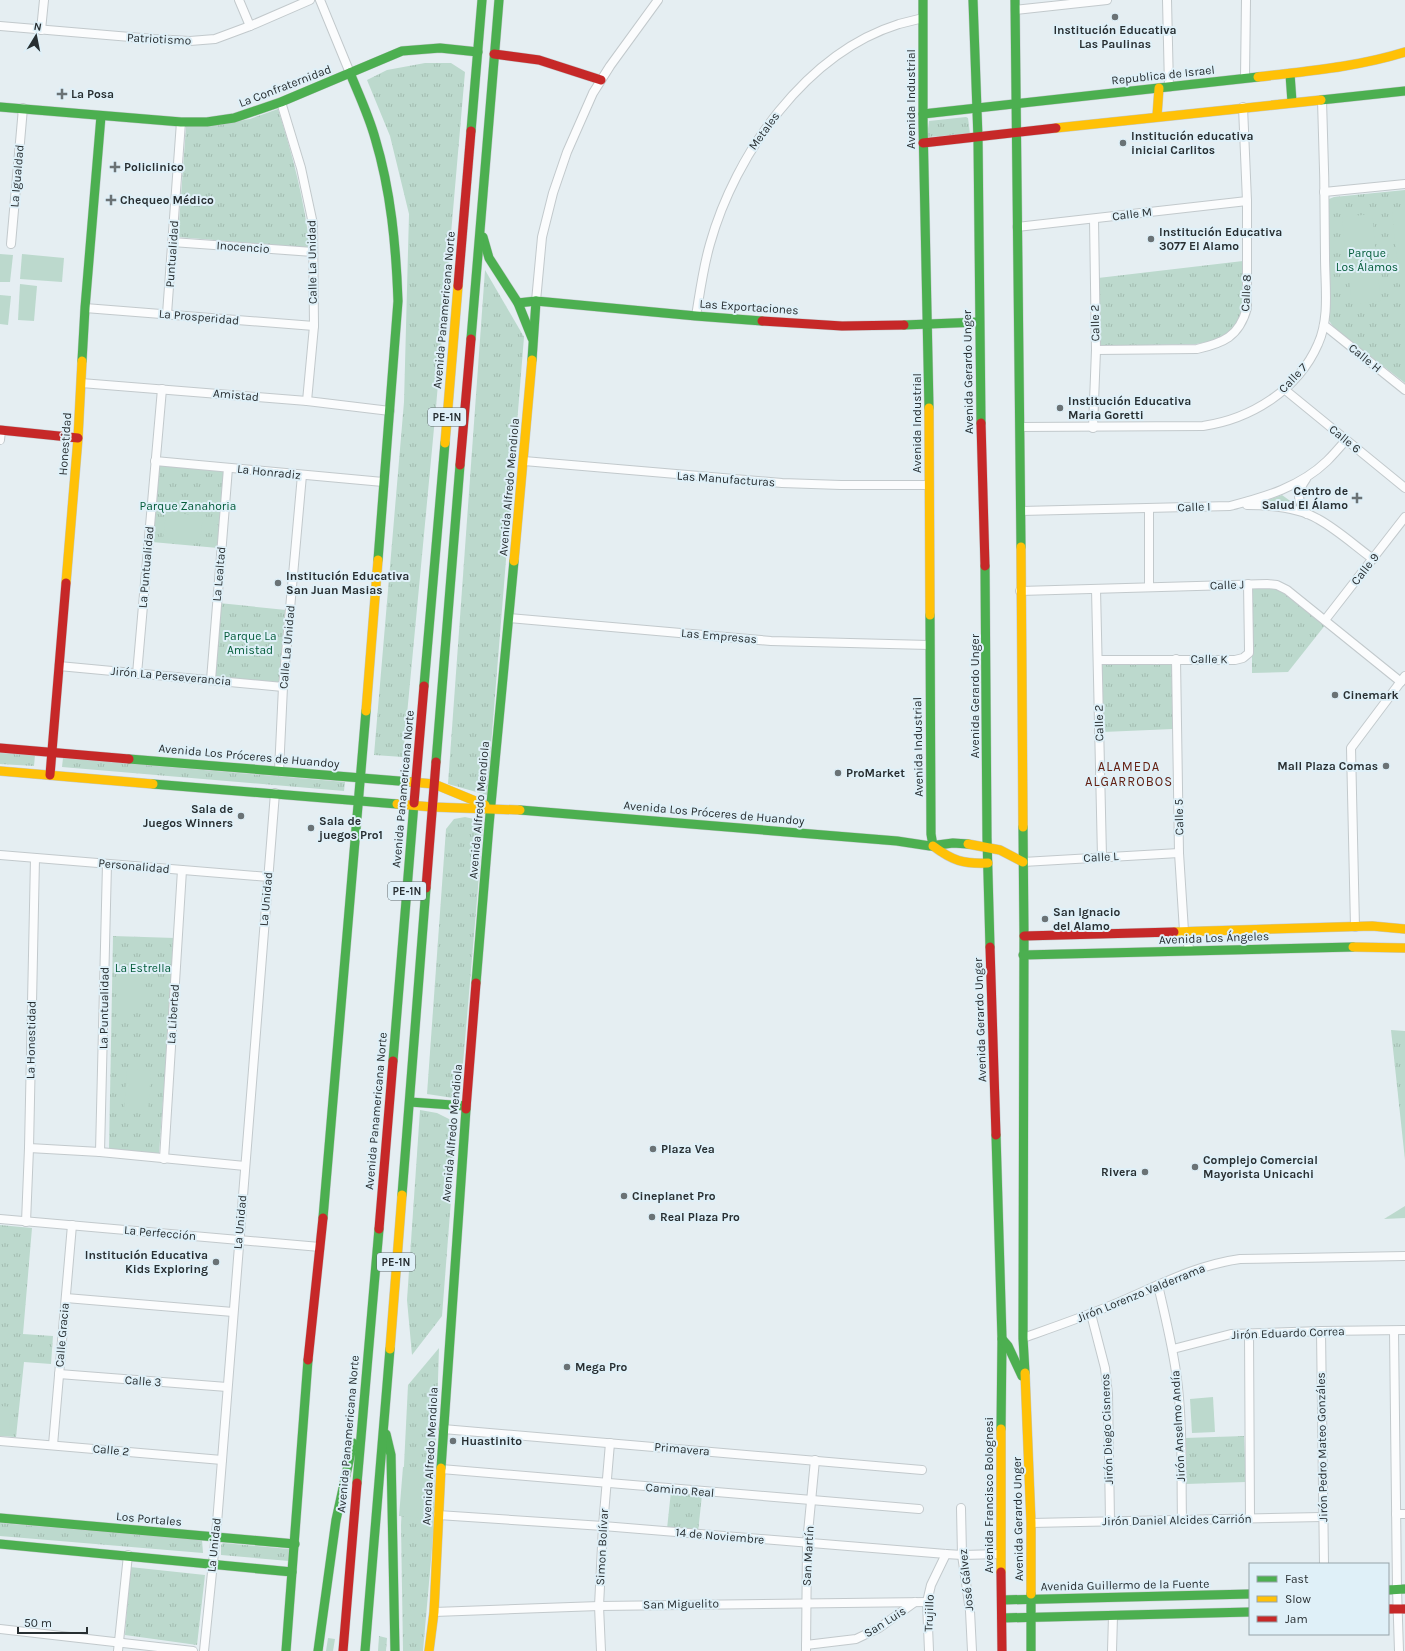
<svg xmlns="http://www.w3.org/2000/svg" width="1405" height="1651" font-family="Karla,sans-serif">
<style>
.grass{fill:url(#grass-tufts)}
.garden{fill:#bcd9cd}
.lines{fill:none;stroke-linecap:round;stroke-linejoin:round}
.street-casing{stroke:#c2c9cc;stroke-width:10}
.fast-casing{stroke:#c2c9cc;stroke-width:10}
.slow-casing{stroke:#c2c9cc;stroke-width:10}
.jam-casing{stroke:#c2c9cc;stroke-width:10}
.street{stroke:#fbfcfd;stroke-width:8}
.fast{stroke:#4caf50;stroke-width:9}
.slow{stroke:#ffc107;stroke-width:9}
.jam{stroke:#c62828;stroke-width:9}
.poi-dot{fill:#6a7275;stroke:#dff0f8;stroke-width:1.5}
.labels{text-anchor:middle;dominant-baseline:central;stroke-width:4;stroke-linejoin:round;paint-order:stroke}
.shield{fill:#dff0f8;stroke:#5f696d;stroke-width:1}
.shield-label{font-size:11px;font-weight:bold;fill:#282f32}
.poi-label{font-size:12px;font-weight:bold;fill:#282f32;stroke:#dff0f8;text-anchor:start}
.street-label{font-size:12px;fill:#282f32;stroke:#dff0f8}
.park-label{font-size:12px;fill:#045c3a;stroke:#dff0f8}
.neighbourhood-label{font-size:13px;letter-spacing:1px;fill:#632013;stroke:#dff0f8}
</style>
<defs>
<pattern id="grass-tufts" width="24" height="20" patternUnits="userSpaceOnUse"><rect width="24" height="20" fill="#bcd9cd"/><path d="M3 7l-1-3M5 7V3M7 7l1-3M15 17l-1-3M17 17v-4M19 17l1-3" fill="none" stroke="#a2bbb0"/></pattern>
</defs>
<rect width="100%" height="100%" fill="#e5eef2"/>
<!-- grass -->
<g class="grass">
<path d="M425 63H451L465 72 436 407 403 757 374 755 404 402 409 214 390 136 367 80 387 70Z"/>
<path d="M278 109C293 156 304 199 310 248L178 237 186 127 222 124 250 119Z"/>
<path d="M966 117 968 118 970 134 927 137 929 121Z"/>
<path d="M1405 190V383L1334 328 1328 319 1329 199 1334 197Z"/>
<path d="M1243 261C1243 305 1251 336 1196 344L1098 346V278Z"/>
<path d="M485 270 524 337 487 795 448 784Z"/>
<path d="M158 465 224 470 218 548 152 542Z"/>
<path d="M1282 495 1293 503 1291 505 1268 502V500Z"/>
<path d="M1252 588H1276L1303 606 1326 624 1288 672 1252 673Z"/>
<path d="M219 603 286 610 280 683 214 677Z"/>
<path d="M1172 663 1173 729 1103 732 1101 665Z"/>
<path d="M0 753 35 755 34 766 0 764Z"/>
<path d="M63 758 345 782 344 791 62 767Z"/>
<path d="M465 817 474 819 483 829 460 1099 427 1094 446 829 454 819Z"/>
<path d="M113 936 175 938 159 1154 109 1149Z"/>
<path d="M1391 1030 1405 1031V1160Z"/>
<path d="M420 1110 437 1113 457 1123 442 1316 412 1355 407 1300Z"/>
<path d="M1405 1206V1218L1384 1219Z"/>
<path d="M0 1225 32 1228 23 1334 53 1336 51 1364 24 1362 16 1437 0 1436Z"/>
<path d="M439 1348 433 1537 423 1651H403L401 1525 408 1385Z"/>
<path d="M1244 1436 1246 1482 1186 1484 1185 1438Z"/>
<path d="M671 1491 702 1495 698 1532 667 1529Z"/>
<path d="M0 1523 202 1540 203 1553 0 1536Z"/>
<path d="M223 1543 289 1549V1561L221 1555V1545Z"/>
<path d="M130 1567 205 1575 197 1645 125 1635Z"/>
<path d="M379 1636 387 1638 386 1651H378Z"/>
<path d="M328 1638 335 1639 333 1651H326Z"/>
</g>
<!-- garden -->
<g class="garden">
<path d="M1405 211V331L1392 212Z"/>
<path d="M1372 214 1376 255 1346 258 1342 217Z"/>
<path d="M0 254 13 255 10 282H0Z"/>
<path d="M22 254 64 258 62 282 20 279Z"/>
<path d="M1376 258 1381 301 1352 304 1347 261Z"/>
<path d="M20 284 37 286 34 321 18 320Z"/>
<path d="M0 295 11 296 8 325 0 324Z"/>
<path d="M166 512 203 516 200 543 163 539Z"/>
<rect x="118" y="965" width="25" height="42"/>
<path d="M127 1069 151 1071 148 1112 124 1110Z"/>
<path d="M1213 1397 1215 1432 1192 1433 1190 1399Z"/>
<path d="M0 1406 11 1407 9 1434 0 1433Z"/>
<path d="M403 1467 433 1469 429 1518 399 1516Z"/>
</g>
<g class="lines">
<defs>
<g id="street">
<path d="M239 0 250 26"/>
<path d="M320 0 350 73"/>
<path d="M1167 0 1169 87"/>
<path d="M1015 10 1107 0"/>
<path d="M0 26 154 39 190 41 215 39 250 26 310 0"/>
<path d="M41 30 44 0"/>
<path d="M1245 78 1246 0"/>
<path d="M281 102 301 168 313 224 314 326 307 401"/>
<path d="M1324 192 1405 184"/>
<path d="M1017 227 1247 201"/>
<path d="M172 242 313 252"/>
<path d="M11 244 23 108"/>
<path d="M536 301 542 237 553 193 567 152 593 93 610 66 658 0"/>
<path d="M85 308 314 326"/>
<path d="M167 314 181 122"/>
<path d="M696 316C700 292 703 268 710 244 735 154 806 53 899 24 907 22 915 20 923 18"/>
<path d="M1324 325 1405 390"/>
<path d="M1096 350 1197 349C1223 343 1239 337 1247 308V201L1243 107"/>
<path d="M81 383 307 401 390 411"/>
<path d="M1284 389 1405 488"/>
<path d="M1020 427 1203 426C1251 419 1298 390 1318 344 1330 318 1325 285 1325 257 1325 205 1324 152 1322 100"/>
<path d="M1093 428 1096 350 1094 219"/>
<path d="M0 440 1 430"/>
<path d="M155 461 383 482"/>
<path d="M524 461 782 483 841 485H929"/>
<path d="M1306 479C1296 493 1297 500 1307 514"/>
<path d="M1247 505C1270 505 1298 507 1318 519 1338 530 1355 546 1373 559"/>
<path d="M1021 511 1230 506C1265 497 1300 487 1327 461 1334 454 1340 447 1346 440"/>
<path d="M1149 587V509"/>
<path d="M1096 589 1102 857"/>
<path d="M1020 591 1267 584 1277 585 1287 590 1401 682"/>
<path d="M509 618 771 641 929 645"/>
<path d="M1325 620 1405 517"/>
<path d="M1176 659 1179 853 1184 931 1190 951"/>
<path d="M1098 660H1235L1243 658 1249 653V649L1248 584"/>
<path d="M59 666 283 687"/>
<path d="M137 674 162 389"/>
<path d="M211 680 228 468"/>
<path d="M279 771 283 687 302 475"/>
<path d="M0 855 268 877"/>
<path d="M1023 862 1179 853"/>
<path d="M1355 927 1351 748 1405 676"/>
<path d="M29 1148 100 1152 245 1166"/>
<path d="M100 1152 107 864"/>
<path d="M164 1159 182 870"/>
<path d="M0 1219 320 1247"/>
<path d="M26 1222 29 1148 35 858"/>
<path d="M1158 1285C1165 1316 1173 1347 1177 1379 1183 1425 1181 1473 1182 1520"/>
<path d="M66 1298 233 1312"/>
<path d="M1091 1314 1105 1368 1108 1394 1110 1521"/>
<path d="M1321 1331 1324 1564"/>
<path d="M1394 1331 1397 1589 1399 1651"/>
<path d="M1249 1333 1250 1519"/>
<path d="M1023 1338C1054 1327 1086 1316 1117 1303 1157 1286 1196 1265 1240 1259L1405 1256"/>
<path d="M1173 1349 1231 1334 1321 1331 1405 1330"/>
<path d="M59 1374 227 1387"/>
<path d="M443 1429 922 1470"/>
<path d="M0 1441 222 1460"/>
<path d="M53 1445 72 1225"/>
<path d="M441 1469 919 1509"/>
<path d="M961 1508 962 1555 970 1611 972 1651"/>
<path d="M1396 1514H1405"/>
<path d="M438 1515 603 1526 946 1554 962 1555 1001 1554"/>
<path d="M1031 1523 1322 1517"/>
<path d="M434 1612 599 1606 927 1602"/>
<path d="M0 1629 193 1651"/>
<path d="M806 1645 856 1639 879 1628 915 1602"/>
<path d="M118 1651 128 1555"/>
<path d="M204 1651 217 1523 275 793"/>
<path d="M601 1651 599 1606 603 1526 610 1443"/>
<path d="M806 1651 807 1543 815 1460"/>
<path d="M929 1651 927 1602 931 1585 946 1554"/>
<path d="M1112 1651 1113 1616"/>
</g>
<g id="fast">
<path d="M923 0V123L929 408"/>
<path d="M973 0 978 138 981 423"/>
<path d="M1015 0 1021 547"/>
<path d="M350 73C359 95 369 116 375 138 391 191 396 246 398 301L378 560"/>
<path d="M1290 74 1292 102"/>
<path d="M1321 100 1405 91"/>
<path d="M0 107 181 122H207L234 118 281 102 402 51 440 48 478 52"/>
<path d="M923 114 1258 77"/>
<path d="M471 131 482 0"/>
<path d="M483 237 489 258 518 303 532 338"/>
<path d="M518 303 536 301 696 316 762 321"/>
<path d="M904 325 979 322"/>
<path d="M471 339 499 0"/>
<path d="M532 360 536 301"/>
<path d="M82 361 85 308 101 116"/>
<path d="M985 566 987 838 990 947"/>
<path d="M930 615 931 834 933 846"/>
<path d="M424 686 445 443"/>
<path d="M129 759 411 782"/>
<path d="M436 762 460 465"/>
<path d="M153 784 397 804"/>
<path d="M520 810 897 841 930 846 953 843 968 844"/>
<path d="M1023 827 1024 936 1023 1338 1025 1373"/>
<path d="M1023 955 1353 947"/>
<path d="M476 983 489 825 514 561"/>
<path d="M393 1061 414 803"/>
<path d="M410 1102 466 1106"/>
<path d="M996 1135 1002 1339 1001 1429"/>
<path d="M402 1195 426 888"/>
<path d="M323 1218 366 711"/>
<path d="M1002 1339 1008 1346 1022 1376"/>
<path d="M386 1434 391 1455 395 1651"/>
<path d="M441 1468 466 1109"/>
<path d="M357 1483 379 1229"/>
<path d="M0 1518 295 1544"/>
<path d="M0 1544 292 1572"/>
<path d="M1388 1590 1405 1589"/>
<path d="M1031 1594V1651"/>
<path d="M1002 1600 1250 1594"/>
<path d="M1002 1618 1250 1612"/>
<path d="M286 1651 308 1360"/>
<path d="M318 1651 336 1520 353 1443"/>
<path d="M365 1651 390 1349"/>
</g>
<g id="slow">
<path d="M1258 77C1308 71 1357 67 1405 52"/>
<path d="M1157 116 1159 88"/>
<path d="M1056 128 1321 100"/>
<path d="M929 408 930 615"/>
<path d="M445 443 458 286"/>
<path d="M1021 547 1023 827"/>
<path d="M514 561 532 360"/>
<path d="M66 583 78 438 82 361"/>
<path d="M366 711 378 560"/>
<path d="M0 771 153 784"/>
<path d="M411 782 434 784 485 805"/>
<path d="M397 804 432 807 520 810"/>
<path d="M968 844 1000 850 1023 862"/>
<path d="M933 846C953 861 963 864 988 863"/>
<path d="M1174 932 1372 926 1405 929"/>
<path d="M1353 947 1405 948"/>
<path d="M390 1349 402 1195"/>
<path d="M1025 1373 1031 1523V1594"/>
<path d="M1001 1572V1429"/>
<path d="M429 1651 434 1612 441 1468"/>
</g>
<g id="jam">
<path d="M494 54 539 60 601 80"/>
<path d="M923 143 1056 128"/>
<path d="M458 286 471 131"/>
<path d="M762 321 842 326 904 325"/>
<path d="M981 423 985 566"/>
<path d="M0 430 78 438"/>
<path d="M460 465 471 339"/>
<path d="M0 748 129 759"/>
<path d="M50 775 66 583"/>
<path d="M414 803 424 686"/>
<path d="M426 888 436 762"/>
<path d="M1024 936 1174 932"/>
<path d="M990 947 996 1135"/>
<path d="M466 1109 476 983"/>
<path d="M379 1229 393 1061"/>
<path d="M308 1360 323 1218"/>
<path d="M1001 1572 1002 1651"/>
<path d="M1388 1609H1405"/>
<path d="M343 1651 357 1483"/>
</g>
</defs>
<!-- street casing -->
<use href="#street" class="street-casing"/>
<!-- fast casing -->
<use href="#fast" class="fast-casing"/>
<!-- slow casing -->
<use href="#slow" class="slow-casing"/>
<!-- jam casing -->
<use href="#jam" class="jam-casing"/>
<!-- street -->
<use href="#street" class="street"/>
<!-- fast -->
<use href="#fast" class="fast"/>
<!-- slow -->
<use href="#slow" class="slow"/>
<!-- jam -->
<use href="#jam" class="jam"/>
</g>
<!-- markers -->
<g class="poi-dot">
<circle cx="1115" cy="17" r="4"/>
<path d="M60 88h4v4h4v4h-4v4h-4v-4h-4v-4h4z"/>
<circle cx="1123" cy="143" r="4"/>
<path d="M113 161h4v4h4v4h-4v4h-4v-4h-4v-4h4z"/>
<path d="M109 194h4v4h4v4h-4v4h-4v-4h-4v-4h4z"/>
<circle cx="1151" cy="239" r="4"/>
<circle cx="1060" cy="408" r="4"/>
<path d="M1355 492h4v4h4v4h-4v4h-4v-4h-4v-4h4z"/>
<circle cx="278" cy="583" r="4"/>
<circle cx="1335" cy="695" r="4"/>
<circle cx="1386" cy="766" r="4"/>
<circle cx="838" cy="773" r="4"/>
<circle cx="241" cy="816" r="4"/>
<circle cx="311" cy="828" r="4"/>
<circle cx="1045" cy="919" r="4"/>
<circle cx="653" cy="1149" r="4"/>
<circle cx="1195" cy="1167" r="4"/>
<circle cx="1145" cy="1172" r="4"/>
<circle cx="624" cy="1196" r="4"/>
<circle cx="652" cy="1217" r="4"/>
<circle cx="216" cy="1262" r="4"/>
<circle cx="567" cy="1367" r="4"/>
<circle cx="453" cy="1441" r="4"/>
</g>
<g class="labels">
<!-- shield labels -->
<g class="shield">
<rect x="428" y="408" width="38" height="18" rx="3"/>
<rect x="388" y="882" width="38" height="18" rx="3"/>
<rect x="377" y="1253" width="38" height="18" rx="3"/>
</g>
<g class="shield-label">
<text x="447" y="417">PE-1N</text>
<text x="407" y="891">PE-1N</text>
<text x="396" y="1262">PE-1N</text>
</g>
<!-- poi labels -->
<g class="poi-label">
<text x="1115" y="30" text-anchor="middle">Institución Educativa<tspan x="1115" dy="14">Las Paulinas</tspan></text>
<text x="71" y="94">La Posa</text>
<text x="1131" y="136">Institución educativa<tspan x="1131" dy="14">inicial Carlitos</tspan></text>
<text x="124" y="167">Policlinico</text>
<text x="120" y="200">Chequeo Médico</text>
<text x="1159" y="232">Institución Educativa<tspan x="1159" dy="14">3077 El Alamo</tspan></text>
<text x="1068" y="401">Institución Educativa<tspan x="1068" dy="14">Maria Goretti</tspan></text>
<text x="1348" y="491" text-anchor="end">Centro de<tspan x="1348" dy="14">Salud El Álamo</tspan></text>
<text x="286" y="576">Institución Educativa<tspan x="286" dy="14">San Juan Masias</tspan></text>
<text x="1343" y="695">Cinemark</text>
<text x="1378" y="766" text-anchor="end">Mall Plaza Comas</text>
<text x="846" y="773">ProMarket</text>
<text x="233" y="809" text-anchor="end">Sala de<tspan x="233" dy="14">Juegos Winners</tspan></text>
<text x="319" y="821">Sala de<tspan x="319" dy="14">juegos Pro1</tspan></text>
<text x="1053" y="912">San Ignacio<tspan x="1053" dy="14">del Alamo</tspan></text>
<text x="661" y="1149">Plaza Vea</text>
<text x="1203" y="1160">Complejo Comercial<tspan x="1203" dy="14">Mayorista Unicachi</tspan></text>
<text x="1137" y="1172" text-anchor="end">Rivera</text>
<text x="632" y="1196">Cineplanet Pro</text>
<text x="660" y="1217">Real Plaza Pro</text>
<text x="208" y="1255" text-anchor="end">Institución Educativa<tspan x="208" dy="14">Kids Exploring</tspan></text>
<text x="575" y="1367">Mega Pro</text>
<text x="461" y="1441">Huastinito</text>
</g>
<!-- street labels -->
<g class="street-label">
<text transform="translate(159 39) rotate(3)">Patriotismo</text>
<text transform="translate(1163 75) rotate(-6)">Republica de Israel</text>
<text transform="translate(285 86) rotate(-21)">La Confraternidad</text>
<text transform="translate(911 99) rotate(-90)">Avenida Industrial</text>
<text transform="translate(764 131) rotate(-54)">Metales</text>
<text transform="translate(17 176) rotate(-85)">La Igualdad</text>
<text transform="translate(1132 214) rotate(-7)">Calle M</text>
<text transform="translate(243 247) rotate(4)">Inocencio</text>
<text transform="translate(172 254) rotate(-86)">Puntualidad</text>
<text transform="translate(312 262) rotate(-91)">Calle La Unidad</text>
<text transform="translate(1246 293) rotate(-87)">Calle 8</text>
<text transform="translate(749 307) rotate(4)">Las Exportaciones</text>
<text transform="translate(444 310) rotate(-85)">Avenida Panamericana Norte</text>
<text transform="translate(199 317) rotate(5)">La Prosperidad</text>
<text transform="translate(1095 323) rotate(-91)">Calle 2</text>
<text transform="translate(1365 358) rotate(39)">Calle H</text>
<text transform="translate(968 372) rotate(-91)">Avenida Gerardo Unger</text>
<text transform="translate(1293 378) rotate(-47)">Calle 7</text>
<text transform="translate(236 395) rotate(5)">Amistad</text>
<text transform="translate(917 423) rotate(-90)">Avenida Industrial</text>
<text transform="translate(1345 439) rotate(39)">Calle 6</text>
<text transform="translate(65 444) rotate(-86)">Honestidad</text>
<text transform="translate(269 472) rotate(6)">La Honradiz</text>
<text transform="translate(726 479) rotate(4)">Las Manufacturas</text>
<text transform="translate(509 487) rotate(-85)">Avenida Alfredo Mendiola</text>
<text transform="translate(1194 507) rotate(-2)">Calle I</text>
<text transform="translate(146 567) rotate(-85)">La Puntualidad</text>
<text transform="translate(1365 569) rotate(-52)">Calle 9</text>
<text transform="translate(219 574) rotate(-85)">La Lealtad</text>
<text transform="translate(1227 585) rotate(-2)">Calle J</text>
<text transform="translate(719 636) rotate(5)">Las Empresas</text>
<text transform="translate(287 647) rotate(-85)">Calle La Unidad</text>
<text transform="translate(1209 659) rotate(1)">Calle K</text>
<text transform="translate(171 676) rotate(5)">Jirón La Perseverancia</text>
<text transform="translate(975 696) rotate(-90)">Avenida Gerardo Unger</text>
<text transform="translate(1099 723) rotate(-91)">Calle 2</text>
<text transform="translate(918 747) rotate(-91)">Avenida Industrial</text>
<text transform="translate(249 756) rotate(5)">Avenida Los Próceres de Huandoy</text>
<text transform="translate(403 789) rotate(-85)">Avenida Panamericana Norte</text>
<text transform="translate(479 810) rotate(-85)">Avenida Alfredo Mendiola</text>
<text transform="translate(714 813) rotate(5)">Avenida Los Próceres de Huandoy</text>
<text transform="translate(1179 817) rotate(-91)">Calle 5</text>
<text transform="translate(1101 857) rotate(-3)">Calle L</text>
<text transform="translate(134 866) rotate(5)">Personalidad</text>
<text transform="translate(266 899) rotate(-85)">La Unidad</text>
<text transform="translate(1214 938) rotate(-2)">Avenida Los Ángeles</text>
<text transform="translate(104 1008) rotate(-89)">La Puntualidad</text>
<text transform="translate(173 1014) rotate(-86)">La Libertad</text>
<text transform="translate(980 1020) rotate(-92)">Avenida Gerardo Unger</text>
<text transform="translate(31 1040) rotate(-89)">La Honestidad</text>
<text transform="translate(376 1111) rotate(-85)">Avenida Panamericana Norte</text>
<text transform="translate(452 1133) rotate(-85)">Avenida Alfredo Mendiola</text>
<text transform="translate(240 1222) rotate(-85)">La Unidad</text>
<text transform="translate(160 1233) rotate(5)">La Perfección</text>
<text transform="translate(1141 1293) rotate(-22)">Jirón Lorenzo Valderrama</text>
<text transform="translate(1288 1333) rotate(-2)">Jirón Eduardo Correa</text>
<text transform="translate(62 1335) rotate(-85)">Calle Gracia</text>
<text transform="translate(143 1381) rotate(4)">Calle 3</text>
<text transform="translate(1178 1426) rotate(-93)">Jirón Anselmo Andía</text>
<text transform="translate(1107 1429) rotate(-92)">Jirón Diego Cisneros</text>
<text transform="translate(348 1434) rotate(-85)">Avenida Panamericana Norte</text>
<text transform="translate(1322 1447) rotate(-91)">Jirón Pedro Mateo Gonzáles</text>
<text transform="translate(682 1449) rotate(5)">Primavera</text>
<text transform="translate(111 1450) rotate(5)">Calle 2</text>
<text transform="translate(430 1456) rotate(-87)">Avenida Alfredo Mendiola</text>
<text transform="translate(680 1490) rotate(5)">Camino Real</text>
<text transform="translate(989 1495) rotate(-90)">Avenida Francisco Bolognesi</text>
<text transform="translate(149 1519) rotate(5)">Los Portales</text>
<text transform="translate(1018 1519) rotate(-91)">Avenida Gerardo Unger</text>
<text transform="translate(1177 1520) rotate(-1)">Jirón Daniel Alcides Carrión</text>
<text transform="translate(720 1536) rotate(5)">14 de Noviembre</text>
<text transform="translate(214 1545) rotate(-84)">La Unidad</text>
<text transform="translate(602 1547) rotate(-87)">Simon Bolívar</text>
<text transform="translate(808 1556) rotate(-87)">San Martín</text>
<text transform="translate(966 1580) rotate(-96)">José Gálvez</text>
<text transform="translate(1125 1585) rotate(-1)">Avenida Guillermo de la Fuente</text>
<text transform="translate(681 1604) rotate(-1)">San Miguelito</text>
<text transform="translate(929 1613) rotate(-88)">Trujillo</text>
<text transform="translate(885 1622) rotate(-32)">San Luis</text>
</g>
<!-- park labels -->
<g class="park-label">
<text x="1367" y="253">Parque<tspan x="1367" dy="14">Los Álamos</tspan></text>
<text x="188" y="506">Parque Zanahoria</text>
<text x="250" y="636">Parque La<tspan x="250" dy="14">Amistad</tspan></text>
<text x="143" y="968">La Estrella</text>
</g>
<!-- neighbourhood labels -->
<g class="neighbourhood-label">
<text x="1129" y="766">ALAMEDA<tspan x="1129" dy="15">ALGARROBOS</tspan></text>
</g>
</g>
<!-- legend -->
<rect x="1249" y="1563" width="140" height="72" fill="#dff0f8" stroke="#96a3a9"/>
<rect x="1257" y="1576" width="20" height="6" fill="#4caf50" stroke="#96a3a9"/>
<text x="1285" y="1583" font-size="12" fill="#282f32">Fast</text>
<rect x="1257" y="1596" width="20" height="6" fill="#ffc107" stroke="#96a3a9"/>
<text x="1285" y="1603" font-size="12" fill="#282f32">Slow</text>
<rect x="1257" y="1616" width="20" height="6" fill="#c62828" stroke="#96a3a9"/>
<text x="1285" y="1623" font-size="12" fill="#282f32">Jam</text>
<!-- north arrow -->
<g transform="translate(36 36) rotate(10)" stroke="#dff0f8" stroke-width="3" paint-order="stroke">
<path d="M0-3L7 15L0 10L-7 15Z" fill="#282f32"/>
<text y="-6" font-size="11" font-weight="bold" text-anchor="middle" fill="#282f32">N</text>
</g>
<!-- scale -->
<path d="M18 1627v6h69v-6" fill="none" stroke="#282f32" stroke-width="2"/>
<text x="24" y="1627" font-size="12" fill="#282f32" stroke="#dff0f8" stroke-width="3" paint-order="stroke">50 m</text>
</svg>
